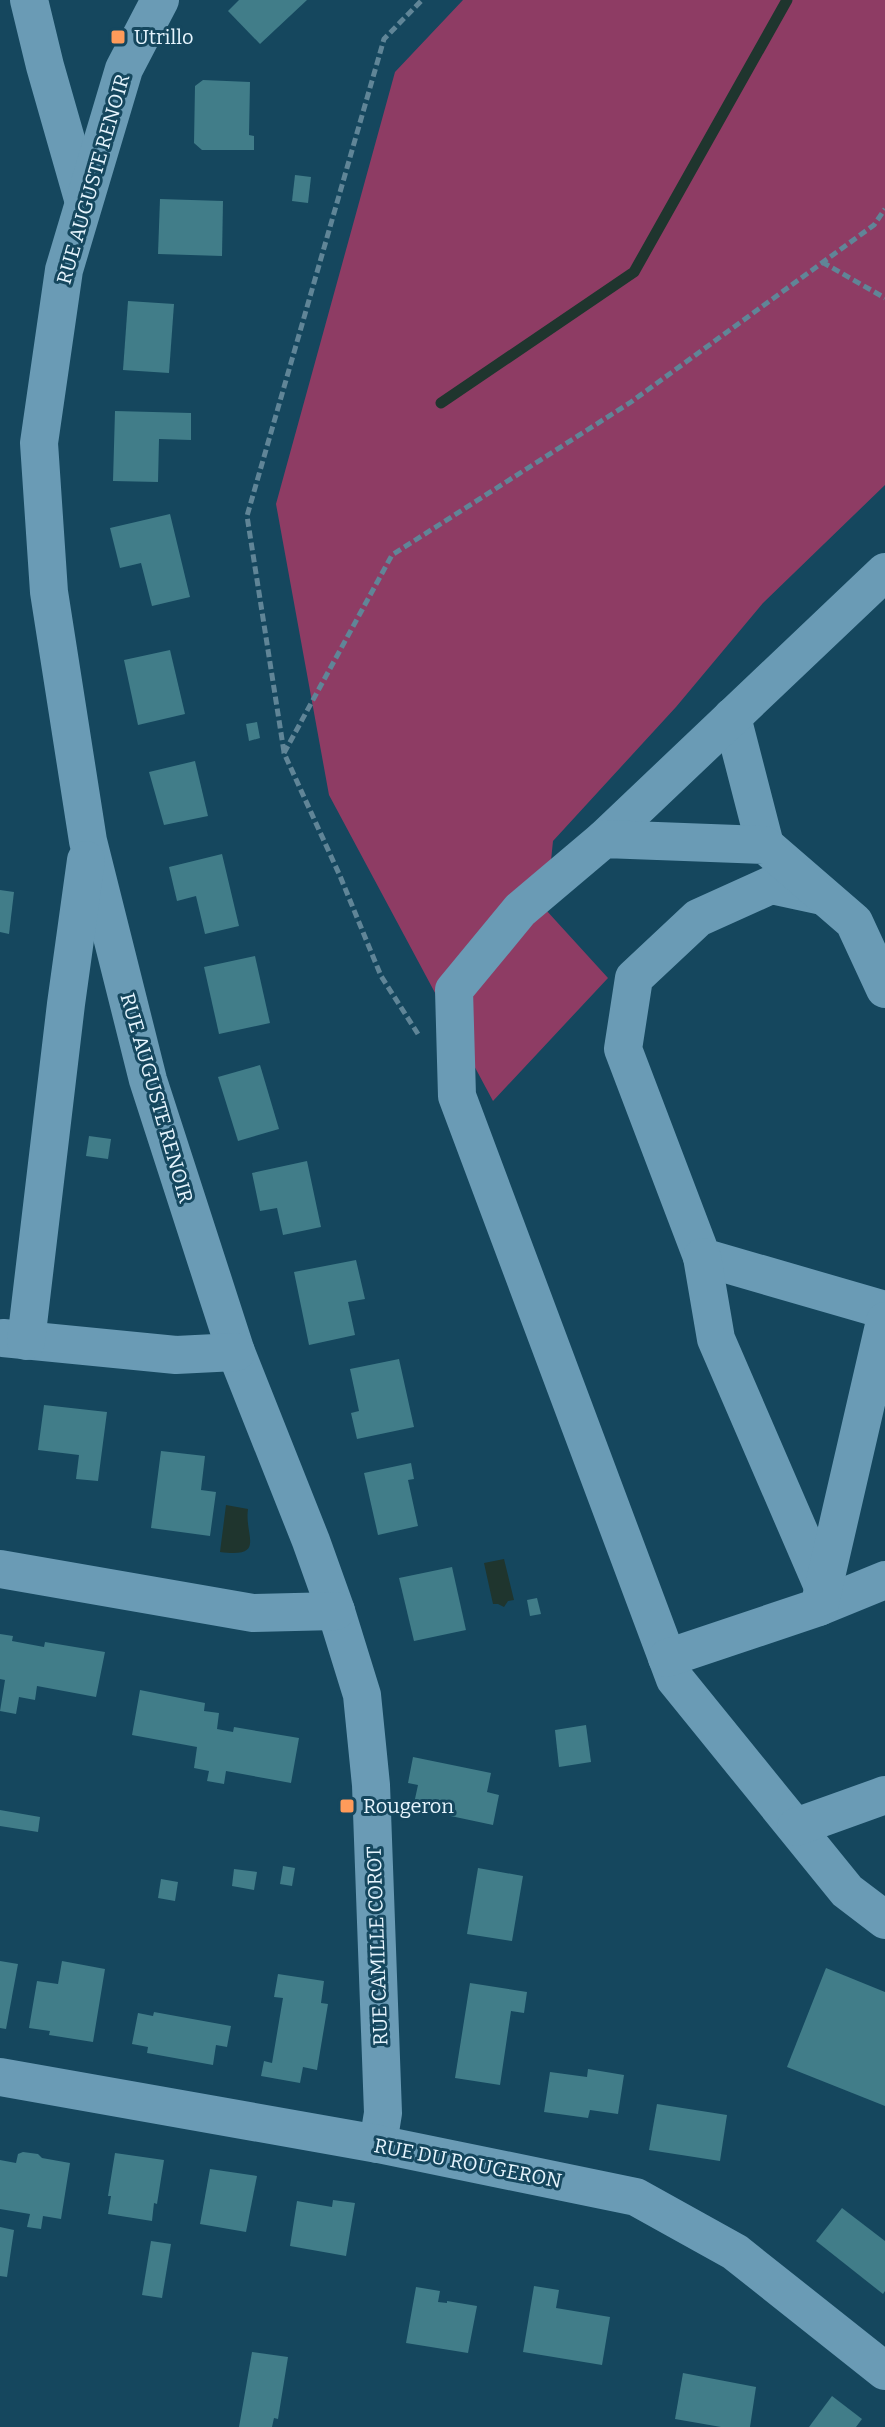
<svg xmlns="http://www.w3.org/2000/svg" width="885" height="2427" font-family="Bitter,serif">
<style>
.green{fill:#8e3c64}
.water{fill:#1f352e}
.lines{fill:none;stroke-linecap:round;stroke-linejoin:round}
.stream{stroke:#1f352e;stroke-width:11}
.building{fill:#417d89}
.path{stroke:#608597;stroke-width:5;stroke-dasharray:8 4;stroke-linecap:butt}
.minor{stroke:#6a9bb5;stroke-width:38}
.poi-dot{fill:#ff9b5a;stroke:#15475e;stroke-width:3}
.labels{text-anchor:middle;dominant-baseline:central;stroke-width:6;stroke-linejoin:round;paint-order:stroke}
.poi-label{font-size:20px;fill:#e6f5fe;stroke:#15475e;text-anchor:start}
.street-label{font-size:20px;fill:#e6f5fe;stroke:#15475e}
</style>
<rect width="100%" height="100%" fill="#15475e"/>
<!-- green -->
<path class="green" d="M463 0H885V485L763 603 676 707 553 841 546 910 608 978 493 1101 329 795 276 504 395 72Z"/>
<!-- water -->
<g class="water">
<path d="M226 1505 248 1509C244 1536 267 1558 220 1552Z"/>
<path d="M504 1559 514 1600 508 1601 504 1607 498 1604H493L484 1563Z"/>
</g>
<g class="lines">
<!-- stream -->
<path class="stream" d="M441 403 634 272 787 0"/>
</g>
<!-- building -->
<g class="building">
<path d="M239 0H307L260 44 228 11Z"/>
<path d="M203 80 250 82 249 135 254 136V150H202L194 143 195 86Z"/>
<path d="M295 175 311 177 308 203 292 201Z"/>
<path d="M160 199 223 201 222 256 158 254Z"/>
<path d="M128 301 174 304 169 373 123 370Z"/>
<path d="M115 411 191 413V440L159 439 158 482 113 481Z"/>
<path d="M170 514 190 597 152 606 141 563 120 568 110 528Z"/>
<path d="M170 650 185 714 138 725 124 660Z"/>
<path d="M257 722 260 738 249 741 246 724Z"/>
<path d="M195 761 208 816 164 825 149 772Z"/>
<path d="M222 854 239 926 205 934 196 896 177 901 169 867Z"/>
<path d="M0 890 14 892 9 934 0 932Z"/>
<path d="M255 956 270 1023 219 1034 204 967Z"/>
<path d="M260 1065 279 1129 238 1141 218 1077Z"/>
<path d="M89 1136 111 1139 108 1159 86 1156Z"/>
<path d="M307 1161 321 1227 283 1235 277 1208 260 1211 252 1173Z"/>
<path d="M356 1260 365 1299 348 1302 355 1335 309 1345 294 1272Z"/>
<path d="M399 1359 414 1427 357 1439 351 1413 359 1411 350 1369Z"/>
<path d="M44 1405 107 1412 98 1481 76 1479 79 1455 38 1450Z"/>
<path d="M161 1451 205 1456 201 1490 216 1492 210 1536 151 1528Z"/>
<path d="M411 1463 414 1479 408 1480 418 1526 378 1535 364 1473Z"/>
<path d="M452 1567 466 1630 414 1641 399 1578Z"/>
<path d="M537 1598 541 1614 530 1616 527 1600Z"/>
<path d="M0 1634 13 1636 12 1641 44 1647 45 1642 105 1652 96 1697 37 1686 35 1700 19 1697 16 1714 0 1711 5 1680 0 1679Z"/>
<path d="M140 1690 205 1703 204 1711 219 1713 217 1729 233 1732 234 1727 299 1738 291 1783 226 1771 224 1784 207 1781 209 1771 194 1768 197 1747 132 1735Z"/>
<path d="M586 1725 591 1762 559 1767 555 1730Z"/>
<path d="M413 1757 491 1773 487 1792 499 1795 493 1825 413 1808 418 1785 408 1783Z"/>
<path d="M0 1810 40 1817 38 1832 0 1826Z"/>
<path d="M283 1866 295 1868 292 1886 280 1884Z"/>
<path d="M478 1868 523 1876 512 1941 467 1934Z"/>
<path d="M234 1869 257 1872 254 1890 232 1886Z"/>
<path d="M161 1879 178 1882 175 1901 158 1898Z"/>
<path d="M0 1961 18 1964 6 2029 0 2028Z"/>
<path d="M62 1961 105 1969 93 2042 49 2035 50 2031 29 2028 37 1981 58 1984Z"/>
<path d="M826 1968 885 1992V2106L787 2067Z"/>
<path d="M278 1974 324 1981 321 2003 328 2004 317 2070 303 2067 300 2083 261 2076 264 2061 272 2063 283 1998 274 1997Z"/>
<path d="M470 1983 527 1992 524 2013 511 2011 500 2085 455 2078Z"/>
<path d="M154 2012 231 2026 227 2047 216 2045 213 2065 147 2053 148 2047 132 2044 138 2013 153 2016Z"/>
<path d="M588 2069 624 2075 618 2114 590 2110 588 2118 544 2112 550 2072 587 2077Z"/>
<path d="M657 2104 727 2115 720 2161 649 2150Z"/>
<path d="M23 2152 38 2154 42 2158 70 2163 61 2219 43 2216 41 2229 27 2227 30 2214 0 2209V2160L16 2163 18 2154Z"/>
<path d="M115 2153 164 2160 157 2204 154 2203 152 2221 108 2214 111 2196H108Z"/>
<path d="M210 2169 257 2176 246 2232 200 2224Z"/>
<path d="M333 2200 355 2203 346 2256 290 2246 297 2201 332 2207Z"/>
<path d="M842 2208 885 2241V2291L883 2294 816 2241Z"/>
<path d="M0 2227 14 2230 7 2277 0 2276Z"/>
<path d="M151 2241 171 2244 162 2298 142 2295Z"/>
<path d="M534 2286 559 2290 556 2308 610 2317 602 2365 523 2352Z"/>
<path d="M416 2287 440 2291 438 2302 447 2303V2301L477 2306 468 2353 406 2343Z"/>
<path d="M252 2352 288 2357 278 2419 274 2418 272 2427H239Z"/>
<path d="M683 2373 756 2387 750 2427H721L675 2419Z"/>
<path d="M832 2396 862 2419 856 2427H809Z"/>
</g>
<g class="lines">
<!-- path -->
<g class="path">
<path d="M822 262 885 298"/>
<path d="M284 752 247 516 384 39 422 0"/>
<path d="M418 1034 381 976 340 876 284 753 392 555 631 402 874 225 885 209"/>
</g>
<!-- minor -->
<g class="minor">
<path d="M29 0 45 66 83 199"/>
<path d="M160 0 124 69 64 270 39 443 49 592 88 841 148 1080 236 1352 311 1541 336 1611 362 1695 371 1785 383 2113 378 2144"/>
<path d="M732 717 765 845"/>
<path d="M604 839 885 572"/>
<path d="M822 896 771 885 698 918 634 978 623 1049 702 1257 885 1310"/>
<path d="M885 989 854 922 765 845 604 839 520 910 454 990 457 1096 675 1679 847 1891 885 1920"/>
<path d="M702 1257 716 1339 823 1587"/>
<path d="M3 1338 176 1355 236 1352"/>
<path d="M26 1341 66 1004 86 860"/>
<path d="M0 1569 253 1613 336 1611"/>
<path d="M819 1607 885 1580"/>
<path d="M667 1658 819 1607 885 1321"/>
<path d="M796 1827 885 1795"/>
<path d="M0 2077 378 2144 636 2197 735 2252 885 2371"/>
</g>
</g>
<!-- markers -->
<g class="poi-dot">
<rect x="110" y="29" width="16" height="16" rx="4"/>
<rect x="339" y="1798" width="16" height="16" rx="4"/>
</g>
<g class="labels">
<!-- poi labels -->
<g class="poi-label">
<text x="134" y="37">Utrillo</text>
<text x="363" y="1806">Rougeron</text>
</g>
<!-- street labels -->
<g class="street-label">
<text transform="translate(93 179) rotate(-74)">RUE AUGUSTE RENOIR</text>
<text transform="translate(157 1098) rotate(74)">RUE AUGUSTE RENOIR</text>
<text transform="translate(377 1946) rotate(-92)">RUE CAMILLE COROT</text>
<text transform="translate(468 2163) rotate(11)">RUE DU ROUGERON</text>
</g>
</g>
</svg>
